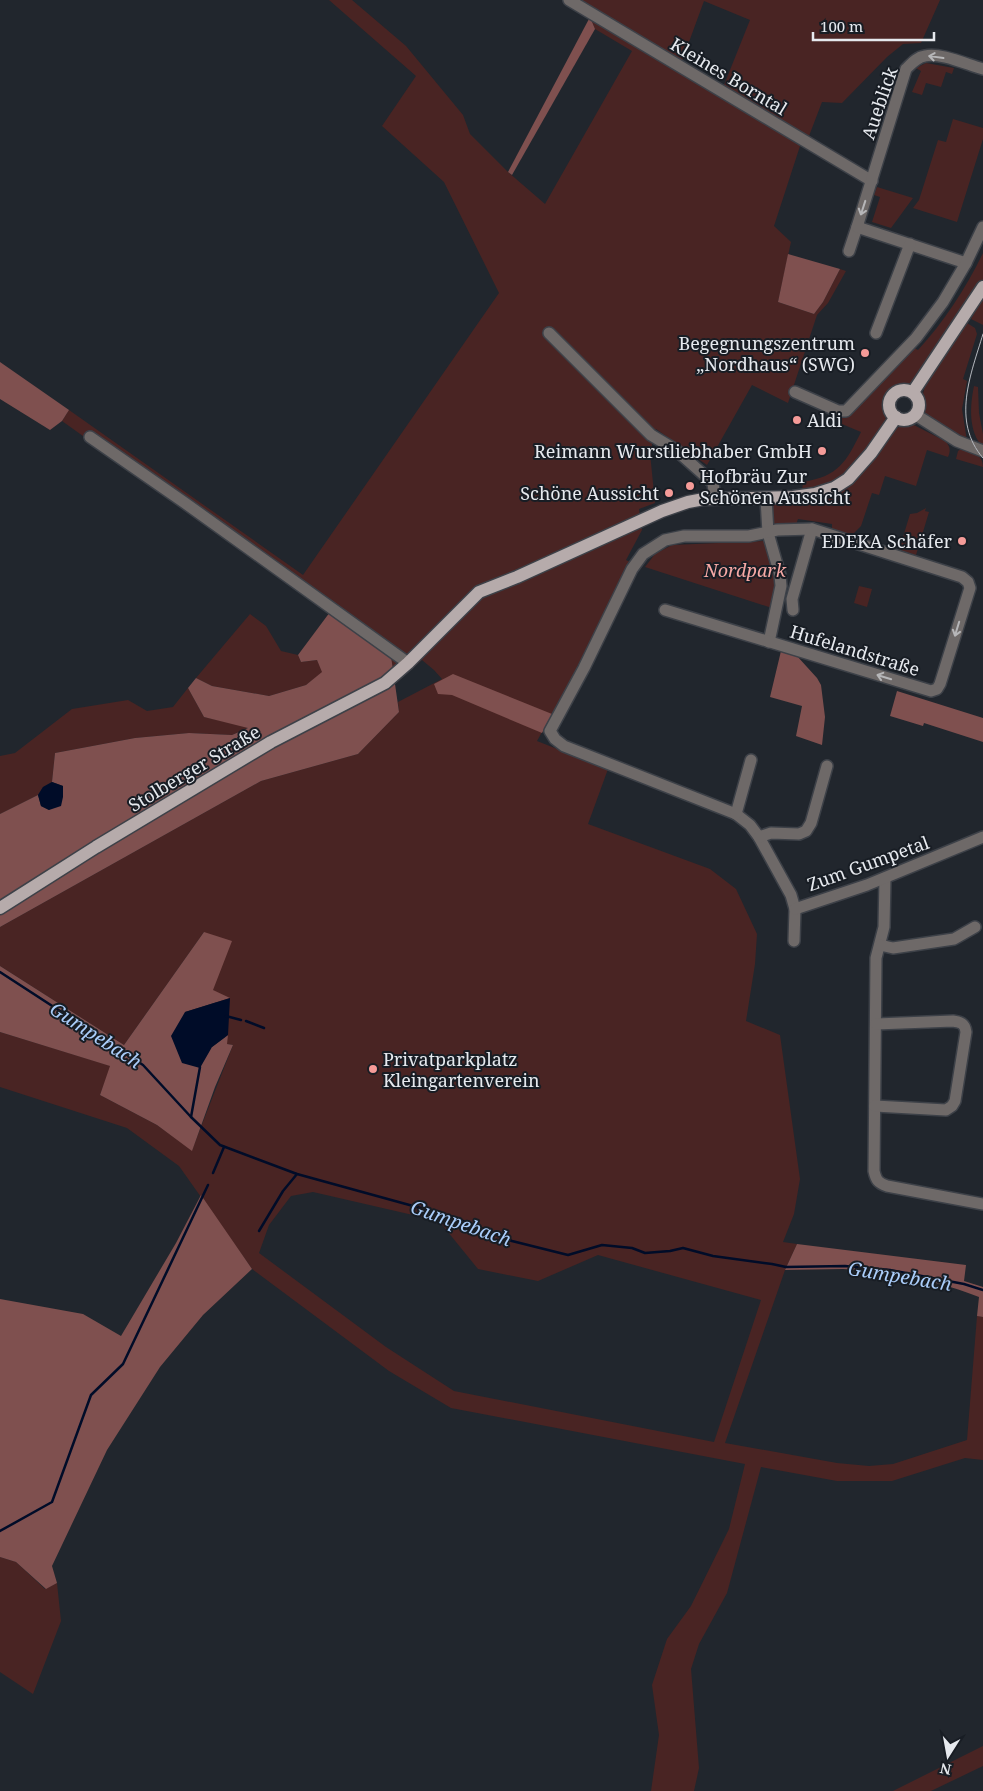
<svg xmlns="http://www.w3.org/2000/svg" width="983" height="1791" font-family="'Noto Serif',serif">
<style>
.green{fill:#492423;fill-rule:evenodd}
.forest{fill:#7f504f}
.water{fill:#000c28}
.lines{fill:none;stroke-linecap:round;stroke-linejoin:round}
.stream{stroke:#000c28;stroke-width:2.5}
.minor-casing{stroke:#3d4148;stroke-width:14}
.major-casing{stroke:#3d4148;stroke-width:15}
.minor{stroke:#6e6968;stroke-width:11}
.major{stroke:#b6abab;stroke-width:12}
.tram{stroke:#b6b9bf;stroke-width:1}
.oneway{stroke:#b6b6b8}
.poi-dot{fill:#f59b98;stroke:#181d24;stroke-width:2}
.labels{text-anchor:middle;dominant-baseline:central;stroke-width:4;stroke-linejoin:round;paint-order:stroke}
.street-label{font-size:18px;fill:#e6e9ee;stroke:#181d24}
.poi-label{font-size:18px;fill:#e6e9ee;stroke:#181d24;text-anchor:end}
.park-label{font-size:18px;font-style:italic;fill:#f7a9a5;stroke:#181d24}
.water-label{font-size:19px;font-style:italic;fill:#aacdfa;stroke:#181d24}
</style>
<rect width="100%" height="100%" fill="#21262d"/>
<!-- green -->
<g class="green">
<path d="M329 0H352L406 46 463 115 470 134 508 172 545 204 632 51 595 29 590 17 563 0H940L921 43 903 44 887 57 842 103 822 102 809 136 801 143 774 226 791 242 778 302 814 314 823 302 840 269 846 271 828 303 817 315 788 403 752 385 707 465 656 429 650 453 655 503 639 509 642 530 626 560 630 562 567 687 537 741 608 769 588 824 710 869 736 889 757 934 755 964 746 1021 780 1035 800 1179 794 1214 783 1242 797 1244 785 1270 725 1443 837 1463 869 1466 893 1464 967 1440 977 1316 983 1317V1460L965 1458 892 1481H837L761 1467 727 1593 699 1644 691 1669 699 1768 694 1791H651L659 1735 652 1685 667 1639 691 1606 729 1529 745 1464 451 1408 389 1371 252 1269 179 1166 127 1128 0 1087V1032L111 1066 100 1095 157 1125 192 1150 233 1045 227 1044 213 990 204 932 124 1045 0 966V927L261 781 358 754 399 712 398 702 442 679 434 670 422 660 395 684 391 656 62 421 69 410 303 575 499 293 444 182 382 126 416 76ZM704 1 750 20 724 85 682 61ZM313 1192 439 1221 478 1269 538 1281 598 1255 761 1300 714 1442 454 1391 386 1347 259 1253 269 1225 291 1196Z"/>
<path d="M926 63 954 68 952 74 946 72 941 87 926 83 922 95 912 92 921 71 916 68Z"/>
<path d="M953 119 983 128V139L957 222 913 208 919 200 938 140 946 142Z"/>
<path d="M877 187 913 198 891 228 872 222 880 197 874 195Z"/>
<path d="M983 253V280L919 374 911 383 892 390 885 405 888 413 882 428 854 467 833 483 802 491 803 482C839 476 846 462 861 432L837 422 842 412 912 347 918 350C944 322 966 288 983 253Z"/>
<path d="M983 298V325L971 319Z"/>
<path d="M967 323 975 328 977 334 963 379 967 381 962 409 967 441C955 433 937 425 928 416 906 394 954 341 967 323Z"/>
<path d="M974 386 978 387 979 413 983 434V447C968 432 970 405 974 386Z"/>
<path d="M910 423 945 441C950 446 951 450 948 457L927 450 916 486 885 476 879 495 872 493 861 526 852 535 832 530V524L798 519 795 527 776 526 770 521 771 506C782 498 792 503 804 500 812 499 866 465 873 458 887 446 889 426 910 423Z"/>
<path d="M961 449C972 452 983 454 983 467L956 459 958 451Z"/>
<path d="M926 508 925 511 929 512 916 555 899 550 910 514 917 513Z"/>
<path d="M765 541 778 583 772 608 645 567 655 554 672 545Z"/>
<path d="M859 586 872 589 867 607 854 603Z"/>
<path d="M250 614 266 626 281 651 298 655 301 662 317 660 323 672 306 685 269 696 212 686 196 678Z"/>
<path d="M188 688 204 717 249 727 232 735 189 733 135 738 55 753 52 782 43 787 38 795 0 814V756L15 753 72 709 128 700 147 711 173 707Z"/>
<path d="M0 1557 16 1562 45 1589 57 1583 61 1621 33 1694 0 1672Z"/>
<path d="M983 1746V1766L931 1791H893Z"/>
</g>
<!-- forest -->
<g class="forest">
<path d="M590 17 595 29 512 175 508 172Z"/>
<path d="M788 254 840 269 823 302 814 314 778 302Z"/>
<path d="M0 362 69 410 62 421 50 430 0 399Z"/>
<path d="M330 612 391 656 399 712 358 754 261 781 0 927V814L38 795 41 806 49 810 63 786 52 782 55 753 135 738 189 733 232 735 248 728 204 717 188 688 196 678 212 686 269 696 306 685 322 672 317 660 301 662 298 655Z"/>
<path d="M781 651 797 656 817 678 821 685 825 717 822 745 796 736 802 706 770 697Z"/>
<path d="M453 674 552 714 542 733 452 695 438 694 434 684Z"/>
<path d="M897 691 983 718V742L924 723 923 726 890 716Z"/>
<path d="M204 932 232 941 213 990 230 998 185 1012 212 1047 228 1035 227 1044 233 1045 215 1087 192 1151 157 1125 100 1095 110 1066 0 1032V966L124 1045Z"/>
<path d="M201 1195 252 1269 203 1315 160 1367 107 1450 52 1566 57 1583 46 1589 16 1562 0 1557V1299L83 1314 121 1336 176 1243Z"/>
<path d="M797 1244 966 1265 964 1281 983 1287V1317L977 1316 979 1297C940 1281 885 1271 843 1269 823 1269 804 1270 785 1270Z"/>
</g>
<!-- water -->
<g class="water">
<path d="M52 782 63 786V797L61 806 49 810 41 806 38 795 43 787Z"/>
<path d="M230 998 228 1035 212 1047 200 1068 182 1063 171 1036 185 1012Z"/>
</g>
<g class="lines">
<!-- stream -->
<g class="stream">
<path d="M0 972 143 1065 191 1117 220 1145 297 1174 453 1217 512 1241 568 1255 602 1245 632 1248 645 1253 670 1251 683 1248 713 1256 772 1264 786 1267 845 1266 890 1270 964 1284 983 1290"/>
<path d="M226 1016 241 1020"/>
<path d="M246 1021 264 1028"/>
<path d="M191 1117 200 1067"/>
<path d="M213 1173 224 1147"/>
<path d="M259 1231 283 1191 297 1174"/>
<path d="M0 1531 52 1502 91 1395 123 1364 208 1185"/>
</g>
<defs>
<g id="minor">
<path d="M569 0 872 181"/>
<path d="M849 251 857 227"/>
<path d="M966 263 857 227 906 69C912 63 917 57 925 56 940 52 968 65 983 69"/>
<path d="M549 333 651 435 676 450 713 483 715 499"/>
<path d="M876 333 910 244"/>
<path d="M795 392 838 411H846L916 338 943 302 966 263 983 227"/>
<path d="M916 415 957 441 983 451"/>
<path d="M90 437 185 503 408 663"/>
<path d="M766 498 768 533 780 575 781 586 769 642"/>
<path d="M665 610 931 691 937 689 940 684 970 588 968 582 962 577 812 529 777 530 749 536H684L665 540 643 554 632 569 584 668 550 731 555 739 564 746 736 814 750 825 759 837 791 895 795 909 794 941"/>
<path d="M793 610 792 599 812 529"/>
<path d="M736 814 751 760"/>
<path d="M759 837 771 833 799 834 806 831 811 823 827 766"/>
<path d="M885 878 884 927 876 958 874 1171C876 1180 878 1183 887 1186L983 1204"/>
<path d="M795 909 867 885 983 837"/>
<path d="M880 945 893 948 954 939 975 927"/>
<path d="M875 1106 946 1110 952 1106 955 1101 966 1032C965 1023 960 1022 953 1021L876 1024"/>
</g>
<g id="major">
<circle cx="904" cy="405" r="15"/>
<path d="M913 392 983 287"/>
<path d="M0 908 96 847 271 742 385 683 408 663 479 592 517 577 662 511 688 502 704 499 793 497 815 494 834 488 848 479 871 453 896 417"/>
</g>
</defs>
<!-- minor casing -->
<use href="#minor" class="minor-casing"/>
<!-- major casing -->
<use href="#major" class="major-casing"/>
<!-- minor -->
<use href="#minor" class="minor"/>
<!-- major -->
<use href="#major" class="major"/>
<!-- tram -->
<path class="tram" d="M983 334C971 374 951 421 983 458"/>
</g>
<!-- one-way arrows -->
<defs><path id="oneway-shaft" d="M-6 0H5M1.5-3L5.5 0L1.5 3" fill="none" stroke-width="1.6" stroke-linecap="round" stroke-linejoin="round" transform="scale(1.25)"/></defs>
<g class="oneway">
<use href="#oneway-shaft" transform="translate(936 57) rotate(-172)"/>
<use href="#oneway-shaft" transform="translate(863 208) rotate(108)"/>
<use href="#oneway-shaft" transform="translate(957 629) rotate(107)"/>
<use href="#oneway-shaft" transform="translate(884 677) rotate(-163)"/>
</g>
<!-- markers -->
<g class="poi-dot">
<circle cx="865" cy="353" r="5"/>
<circle cx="797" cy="420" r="5"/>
<circle cx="822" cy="451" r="5"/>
<circle cx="690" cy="486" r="5"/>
<circle cx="669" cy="493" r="5"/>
<circle cx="962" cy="541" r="5"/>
<circle cx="373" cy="1069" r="5"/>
</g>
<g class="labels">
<!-- street labels -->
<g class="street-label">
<text transform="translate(729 76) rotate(31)">Kleines Borntal</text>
<text transform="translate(879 103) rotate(-71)">Aueblick</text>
<text transform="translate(855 650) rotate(17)">Hufelandstraße</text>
<text transform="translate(194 768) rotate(-31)">Stolberger Straße</text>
<text transform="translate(868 863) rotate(-20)">Zum Gumpetal</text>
</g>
<!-- poi labels -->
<g class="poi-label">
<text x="855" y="343">Begegnungszentrum<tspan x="855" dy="21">„Nordhaus“ (SWG)</tspan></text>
<text x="807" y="420" text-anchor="start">Aldi</text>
<text x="812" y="451">Reimann Wurstliebhaber GmbH</text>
<text x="700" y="476" text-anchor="start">Hofbräu Zur<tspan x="700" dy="21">Schönen Aussicht</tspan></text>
<text x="659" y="493">Schöne Aussicht</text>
<text x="952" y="541">EDEKA Schäfer</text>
<text x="383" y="1059" text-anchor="start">Privatparkplatz<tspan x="383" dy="21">Kleingartenverein</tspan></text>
</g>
<!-- park labels -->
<g class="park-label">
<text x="745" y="570">Nordpark</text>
</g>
<!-- water labels -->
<g class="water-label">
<text transform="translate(96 1035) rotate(33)">Gumpebach</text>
<text transform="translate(461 1223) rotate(19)">Gumpebach</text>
<text transform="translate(900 1276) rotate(9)">Gumpebach</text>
</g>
</g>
<!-- north arrow -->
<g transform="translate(948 1756) rotate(191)" stroke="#181d24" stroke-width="4" paint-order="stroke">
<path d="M0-4L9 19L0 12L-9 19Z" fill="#e6e9ee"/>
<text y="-8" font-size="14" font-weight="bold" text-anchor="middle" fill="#e6e9ee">N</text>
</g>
<!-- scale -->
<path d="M813 32v8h121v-8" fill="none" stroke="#e6e9ee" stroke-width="2.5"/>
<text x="820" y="32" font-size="15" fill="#e6e9ee" stroke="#181d24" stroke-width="4" paint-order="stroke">100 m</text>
</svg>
